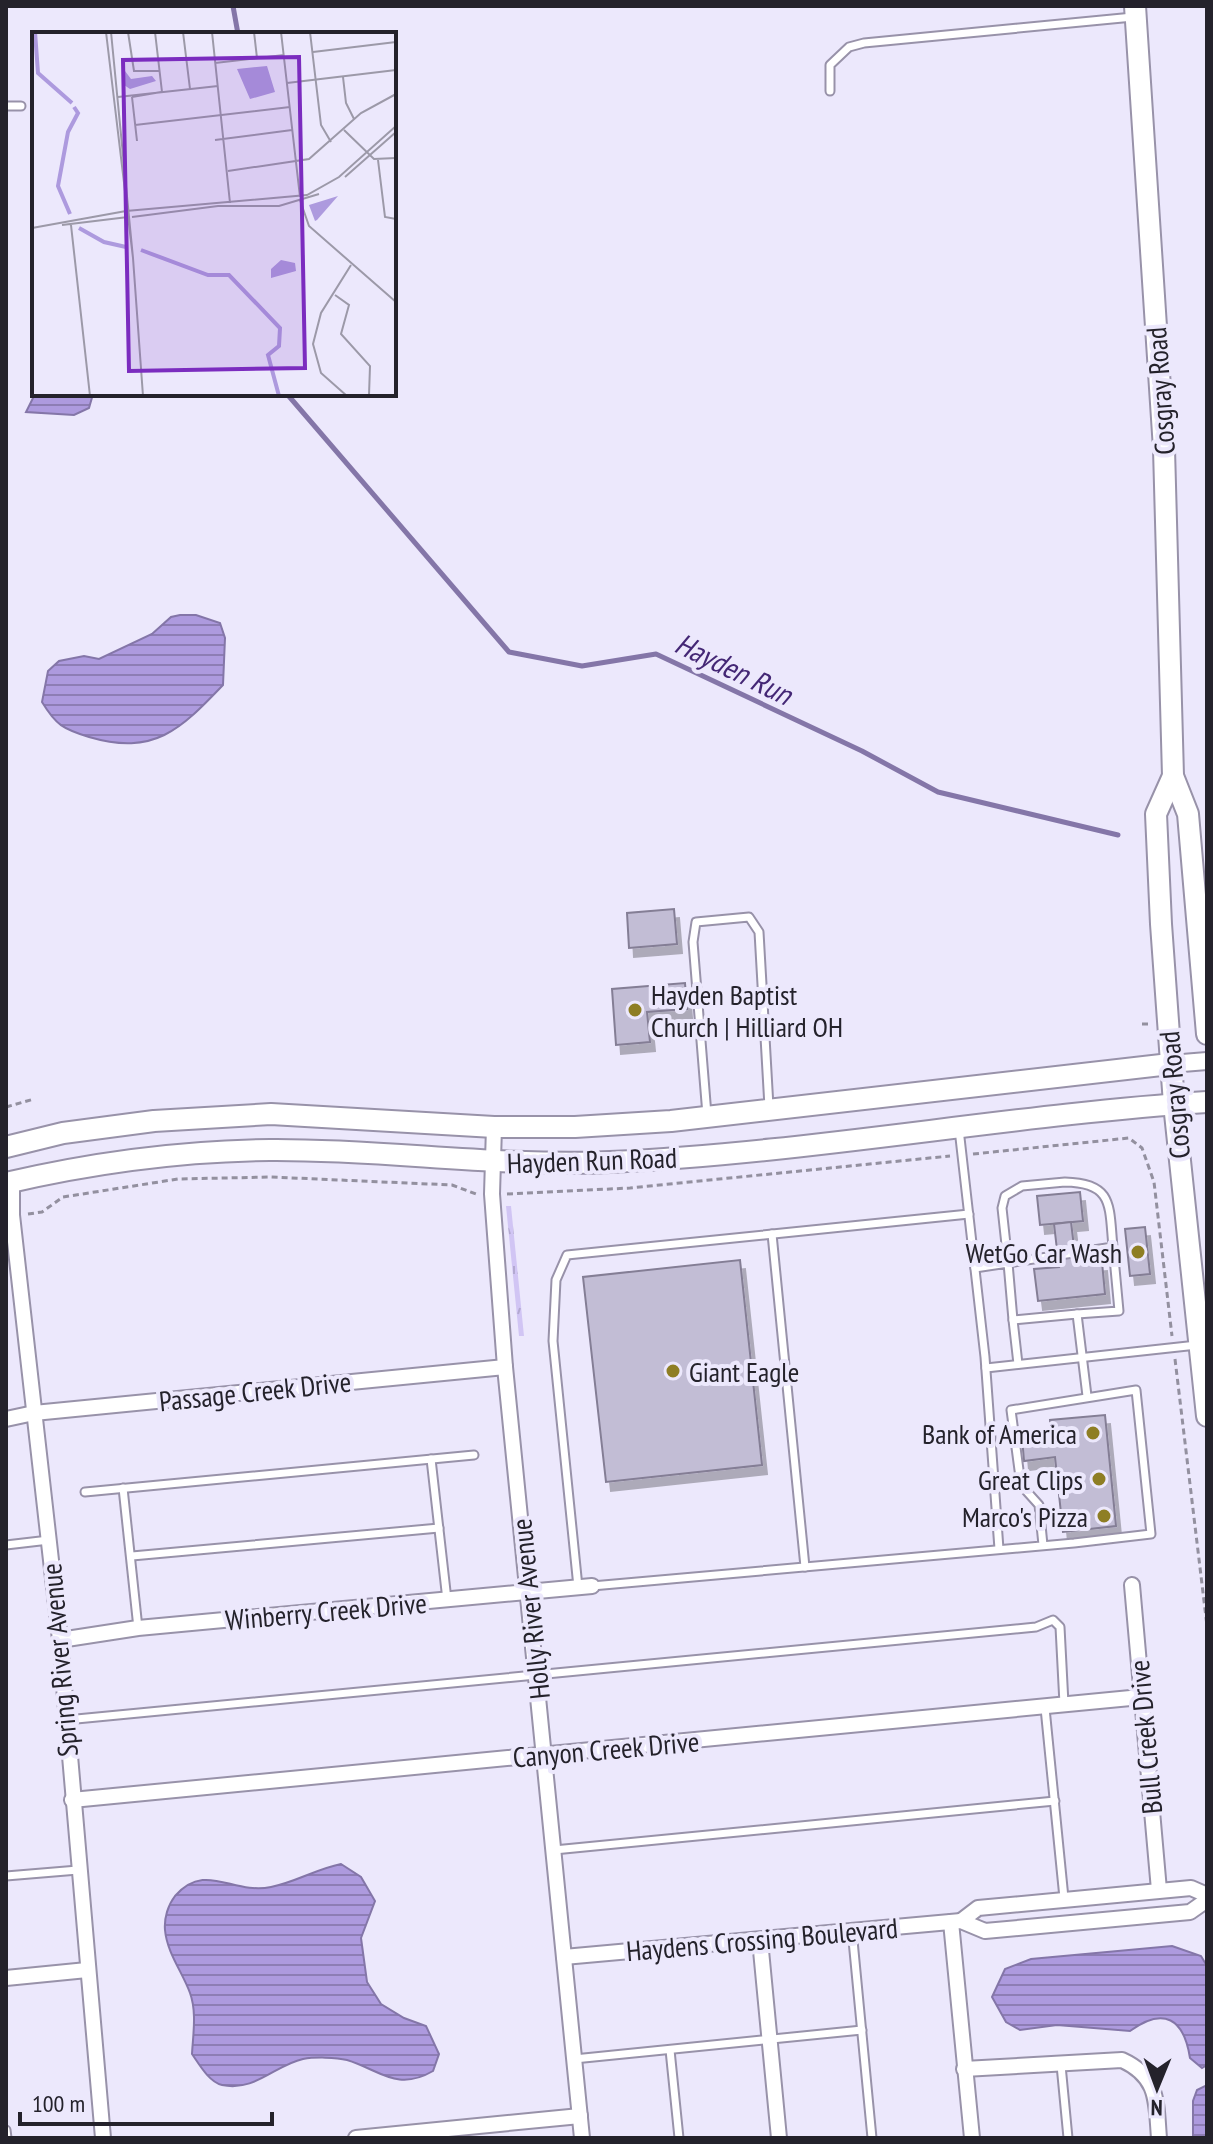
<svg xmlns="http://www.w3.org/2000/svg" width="1213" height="2144" font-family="'PT Sans Narrow',sans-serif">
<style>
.grass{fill:url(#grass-tufts)}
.water{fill:url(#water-rules);stroke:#8476a8;stroke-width:2}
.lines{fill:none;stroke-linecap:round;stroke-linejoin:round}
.stream{stroke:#8476a8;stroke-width:5}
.building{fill:#c2bdd5;stroke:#847e95;stroke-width:2;filter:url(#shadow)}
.service-casing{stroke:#9892a9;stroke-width:11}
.minor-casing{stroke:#9892a9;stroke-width:18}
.tertiary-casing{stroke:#9892a9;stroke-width:20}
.secondary-casing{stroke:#9892a9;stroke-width:24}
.path{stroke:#93909f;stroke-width:3;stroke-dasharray:6 4;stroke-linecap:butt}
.service{stroke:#fff;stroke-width:7}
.minor{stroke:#fff;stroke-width:14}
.tertiary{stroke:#fff;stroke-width:16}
.secondary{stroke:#fff;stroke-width:20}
.poi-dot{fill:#8e7e24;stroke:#ece8fc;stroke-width:3}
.labels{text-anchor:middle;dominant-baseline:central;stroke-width:8;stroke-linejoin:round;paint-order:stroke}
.street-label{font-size:28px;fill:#24222b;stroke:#ece8fc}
.poi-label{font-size:28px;fill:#24222b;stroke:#ece8fc;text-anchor:end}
.water-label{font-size:30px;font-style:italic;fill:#442775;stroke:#ece8fc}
.inset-river{fill:none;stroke:#ad9ade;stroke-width:4}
.inset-road{fill:none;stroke:#9c99a8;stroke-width:2}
.view{fill:#7b2cbf;fill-opacity:0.15;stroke:#7b2cbf;stroke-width:4}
.inset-edge{fill:none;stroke:#24222b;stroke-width:4}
</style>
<defs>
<pattern id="grass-tufts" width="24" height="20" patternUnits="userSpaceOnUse" patternTransform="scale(2)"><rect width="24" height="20" fill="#d1c5f4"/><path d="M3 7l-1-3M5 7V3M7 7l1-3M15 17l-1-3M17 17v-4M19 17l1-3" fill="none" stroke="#b3a9d1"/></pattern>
<pattern id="water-rules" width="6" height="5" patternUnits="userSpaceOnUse" patternTransform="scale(2)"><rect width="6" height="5" fill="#ad9ade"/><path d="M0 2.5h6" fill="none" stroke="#8d7db4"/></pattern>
<filter id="shadow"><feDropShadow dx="5" dy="9" stdDeviation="0" flood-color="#0004"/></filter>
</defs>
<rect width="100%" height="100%" fill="#ece8fc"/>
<!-- grass -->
<path class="grass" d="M506 1206H511L524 1336H519Z"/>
<!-- water -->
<g class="water">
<path d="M35 394H93L89 408 74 415 26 412Z"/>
<path d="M180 615H196L220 623 225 638 223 685C180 730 154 756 89 737 63 729 56 725 42 702L48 671 59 661 84 656 99 659 152 634 171 617Z"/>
<path d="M341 1864 361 1877 375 1901 361 1938 367 1982 381 2004 404 2018 426 2026 439 2054 433 2071C397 2092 380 2070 347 2060 336 2057 314 2057 303 2059 275 2065 255 2092 222 2085 209 2082 199 2064 192 2054 193 2035 197 2012 190 1993 183 1973 167 1953 165 1930 164 1918 168 1905 175 1896 206 1861 232 1895 271 1887 296 1882 316 1869 341 1864Z"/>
<path d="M1172 1946 1201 1956 1207 1966V2065L1202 2068 1190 2058C1184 2019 1164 2006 1130 2031L1057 2025 1020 2030 1006 2022 992 1997 1005 1969 1031 1959Z"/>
<path d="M1207 2085V2138H1193V2101L1197 2090Z"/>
</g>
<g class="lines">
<!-- stream -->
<g class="stream">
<path d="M233 6 238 34"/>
<path d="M287 394 509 652 582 666 656 654 862 751 938 792 1118 835"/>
</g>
</g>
<!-- building -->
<g class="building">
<path d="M674 909 677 944 629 948 627 913Z"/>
<path d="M685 983 687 1009 647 1012 650 1042 616 1045 612 989Z"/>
<path d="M1080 1192 1083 1221 1040 1225 1037 1196Z"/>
<path d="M1071 1222 1076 1264 1102 1262 1105 1294 1038 1301 1034 1269 1059 1267 1054 1224Z"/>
<path d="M1145 1227 1150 1274 1130 1276 1125 1229Z"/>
<path d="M740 1260 762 1465 606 1482 583 1277Z"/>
<path d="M1105 1415 1116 1526 1063 1532 1055 1457 1024 1461 1022 1437 1051 1434 1050 1420Z"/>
</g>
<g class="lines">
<defs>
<g id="service">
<path d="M830 91V65L849 47 864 43 1133 17"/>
<path d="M6 106H21"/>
<path d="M707 1115 693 942 696 922 749 917 759 932 769 1107"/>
<path d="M959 1129 985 1357 999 1549"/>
<path d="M1065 1182C1114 1183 1109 1206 1113 1247L1008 1263 1002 1208 1005 1196 1022 1186Z"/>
<path d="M772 1234 805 1567"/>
<path d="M975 1268 1008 1263 1013 1320 1077 1314 1087 1396"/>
<path d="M1077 1314 1119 1311 1113 1247"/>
<path d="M1013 1320 1018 1364"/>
<path d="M986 1368 1197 1345"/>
<path d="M431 1459 447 1600"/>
<path d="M123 1488 138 1628"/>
<path d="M85 1492 474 1455"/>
<path d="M6 1545 49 1540"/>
<path d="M132 1556 439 1528"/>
<path d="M592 1586 1074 1543 1151 1534 1136 1390 1011 1410 1021 1485 1039 1505 1043 1545"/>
<path d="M578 1587 553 1341 556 1280 567 1255 969 1214"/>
<path d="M1045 1708 1064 1898"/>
<path d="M66 1720 1036 1627 1053 1620 1060 1627 1064 1704"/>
<path d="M554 1850 1055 1801"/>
<path d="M6 1876 78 1870"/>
<path d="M852 1930 872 2138"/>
<path d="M670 2050 679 2138"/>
<path d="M574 2059 862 2030"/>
<path d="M1061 2065 1068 2138"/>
<path d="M6 2130 7 2138"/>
</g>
<g id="minor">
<path d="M494 1127 492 1194 505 1367 582 2138"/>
<path d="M12 1182V1215L60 1640 103 2138"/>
<path d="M6 1419 34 1413 505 1367"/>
<path d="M1132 1585 1159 1890"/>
<path d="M60 1640 138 1628 592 1586"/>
<path d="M72 1800 1141 1697"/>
<path d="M961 1921 978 1908 1191 1888 1207 1895"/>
<path d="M951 1922 972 2138"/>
<path d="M760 1940 779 2138"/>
<path d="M564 1957 961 1921 985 1931 1190 1912 1207 1900"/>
<path d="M6 1978 87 1970"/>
<path d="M964 2069 1122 2060C1159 2077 1156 2102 1159 2138"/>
<path d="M356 2138 580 2116"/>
</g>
<path id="tertiary" d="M1170 1064 1207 1061"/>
<g id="secondary">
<path d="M1135 6 1164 449 1173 776 1188 814 1207 1034"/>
<path d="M1173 776 1156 814 1161 924 1174 1104 1207 1416"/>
<path d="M6 1147 63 1133 154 1121 271 1114 494 1127H575L671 1121 1170 1064"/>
<path d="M6 1183C92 1163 181 1151 270 1150 384 1149 496 1167 610 1162 810 1153 1007 1115 1207 1102"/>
</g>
</defs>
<!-- service casing -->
<use href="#service" class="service-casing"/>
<!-- minor casing -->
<use href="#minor" class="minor-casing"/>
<!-- tertiary casing -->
<use href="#tertiary" class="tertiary-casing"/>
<!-- secondary casing -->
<use href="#secondary" class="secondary-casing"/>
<!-- path -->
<g class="path">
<path d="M1142 1024H1151"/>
<path d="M6 1107 34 1099"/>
<path d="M973 1154 1129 1138 1142 1148 1154 1182 1172 1336"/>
<path d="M507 1194 630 1188 950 1156"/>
<path d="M28 1214 42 1212 63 1197 178 1179 271 1177 452 1185 476 1194"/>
<path d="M1175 1359 1207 1626"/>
</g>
<!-- service -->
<use href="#service" class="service"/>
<!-- minor -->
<use href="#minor" class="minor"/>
<!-- tertiary -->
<use href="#tertiary" class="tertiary"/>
<!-- secondary -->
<use href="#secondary" class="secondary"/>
</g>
<!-- markers -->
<g class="poi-dot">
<circle cx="635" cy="1010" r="8"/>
<circle cx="1138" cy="1252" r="8"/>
<circle cx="673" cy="1371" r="8"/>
<circle cx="1093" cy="1433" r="8"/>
<circle cx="1099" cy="1479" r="8"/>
<circle cx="1104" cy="1516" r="8"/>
</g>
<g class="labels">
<!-- street labels -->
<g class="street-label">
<text transform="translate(1160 391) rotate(-94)">Cosgray Road</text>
<text transform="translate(1174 1095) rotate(-95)">Cosgray Road</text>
<text transform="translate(592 1160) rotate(-2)">Hayden Run Road</text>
<text transform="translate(255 1391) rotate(-6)">Passage Creek Drive</text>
<text transform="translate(530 1609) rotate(-96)">Holly River Avenue</text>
<text transform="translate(326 1611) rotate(-5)">Winberry Creek Drive</text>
<text transform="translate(59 1660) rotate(-95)">Spring River Avenue</text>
<text transform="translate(1145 1737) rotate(-95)">Bull Creek Drive</text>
<text transform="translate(606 1749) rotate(-5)">Canyon Creek Drive</text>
<text transform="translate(762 1939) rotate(-5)">Haydens Crossing Boulevard</text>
</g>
<!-- poi labels -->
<g class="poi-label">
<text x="651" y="994" text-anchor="start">Hayden Baptist<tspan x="651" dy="32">Church | Hilliard OH</tspan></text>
<text x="1122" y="1252">WetGo Car Wash</text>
<text x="689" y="1371" text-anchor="start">Giant Eagle</text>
<text x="1077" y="1433">Bank of America</text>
<text x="1083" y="1479">Great Clips</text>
<text x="1088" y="1516">Marco's Pizza</text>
</g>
<!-- water labels -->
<g class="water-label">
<text transform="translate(734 668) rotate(26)">Hayden Run</text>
</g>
</g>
<!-- overview -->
<g transform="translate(32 32)">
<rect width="364" height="364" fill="#ece8fc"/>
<path d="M235 34 243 60 218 67 205 37ZM93 39 99 47 120 44 124 49 98 57 92 53ZM306 164 285 188 283 189 277 173ZM249 228 263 231 264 239 239 246V237Z" fill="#ad9ade"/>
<path class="inset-river" d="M3 0 6 41 40 71M38 182 26 154 36 100 46 81 42 75M47 196 72 210 94 215M109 218 176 243H197L248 296 247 314 236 323 247 364"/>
<path class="inset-road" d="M74 0 101 226 111 364M79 0 101 226M96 0 102 39H128M123 0 130 60M151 0 158 57M180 0 198 171M222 0 225 26M249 0 268 165M278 0 289 93 299 110M281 20 364 10M183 31 252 23M311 45 314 71 322 87M255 51 364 38M86 65 186 54M100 65 105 109M100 65 129 60M103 93 258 75M312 98 342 127 364 126M183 108 260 98M346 128 353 185 364 187M196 139 277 127 329 81 364 62M313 145 364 100M268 168 277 194 364 270M94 179 275 163 307 145 364 94M100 185 186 174H247L287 162M30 193 96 185M39 193 58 364M0 196 94 179M303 263 317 273 309 302 338 334 337 363M315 364 289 341 281 312 289 281 319 233"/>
<path class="view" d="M267 25 273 336 97 339 91 28Z"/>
<rect width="364" height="364" class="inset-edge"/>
</g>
<!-- border -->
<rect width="1213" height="2144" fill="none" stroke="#24222b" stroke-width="16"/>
<!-- north arrow -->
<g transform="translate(1157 2088) rotate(181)" stroke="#ece8fc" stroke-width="6" paint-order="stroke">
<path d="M0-6L14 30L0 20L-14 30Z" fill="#24222b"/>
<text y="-12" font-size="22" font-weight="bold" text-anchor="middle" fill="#24222b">N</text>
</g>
<!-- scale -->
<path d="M20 2112v12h252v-12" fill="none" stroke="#24222b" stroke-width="4"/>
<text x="32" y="2112" font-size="24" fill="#24222b" stroke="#ece8fc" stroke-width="6" paint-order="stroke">100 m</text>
</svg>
